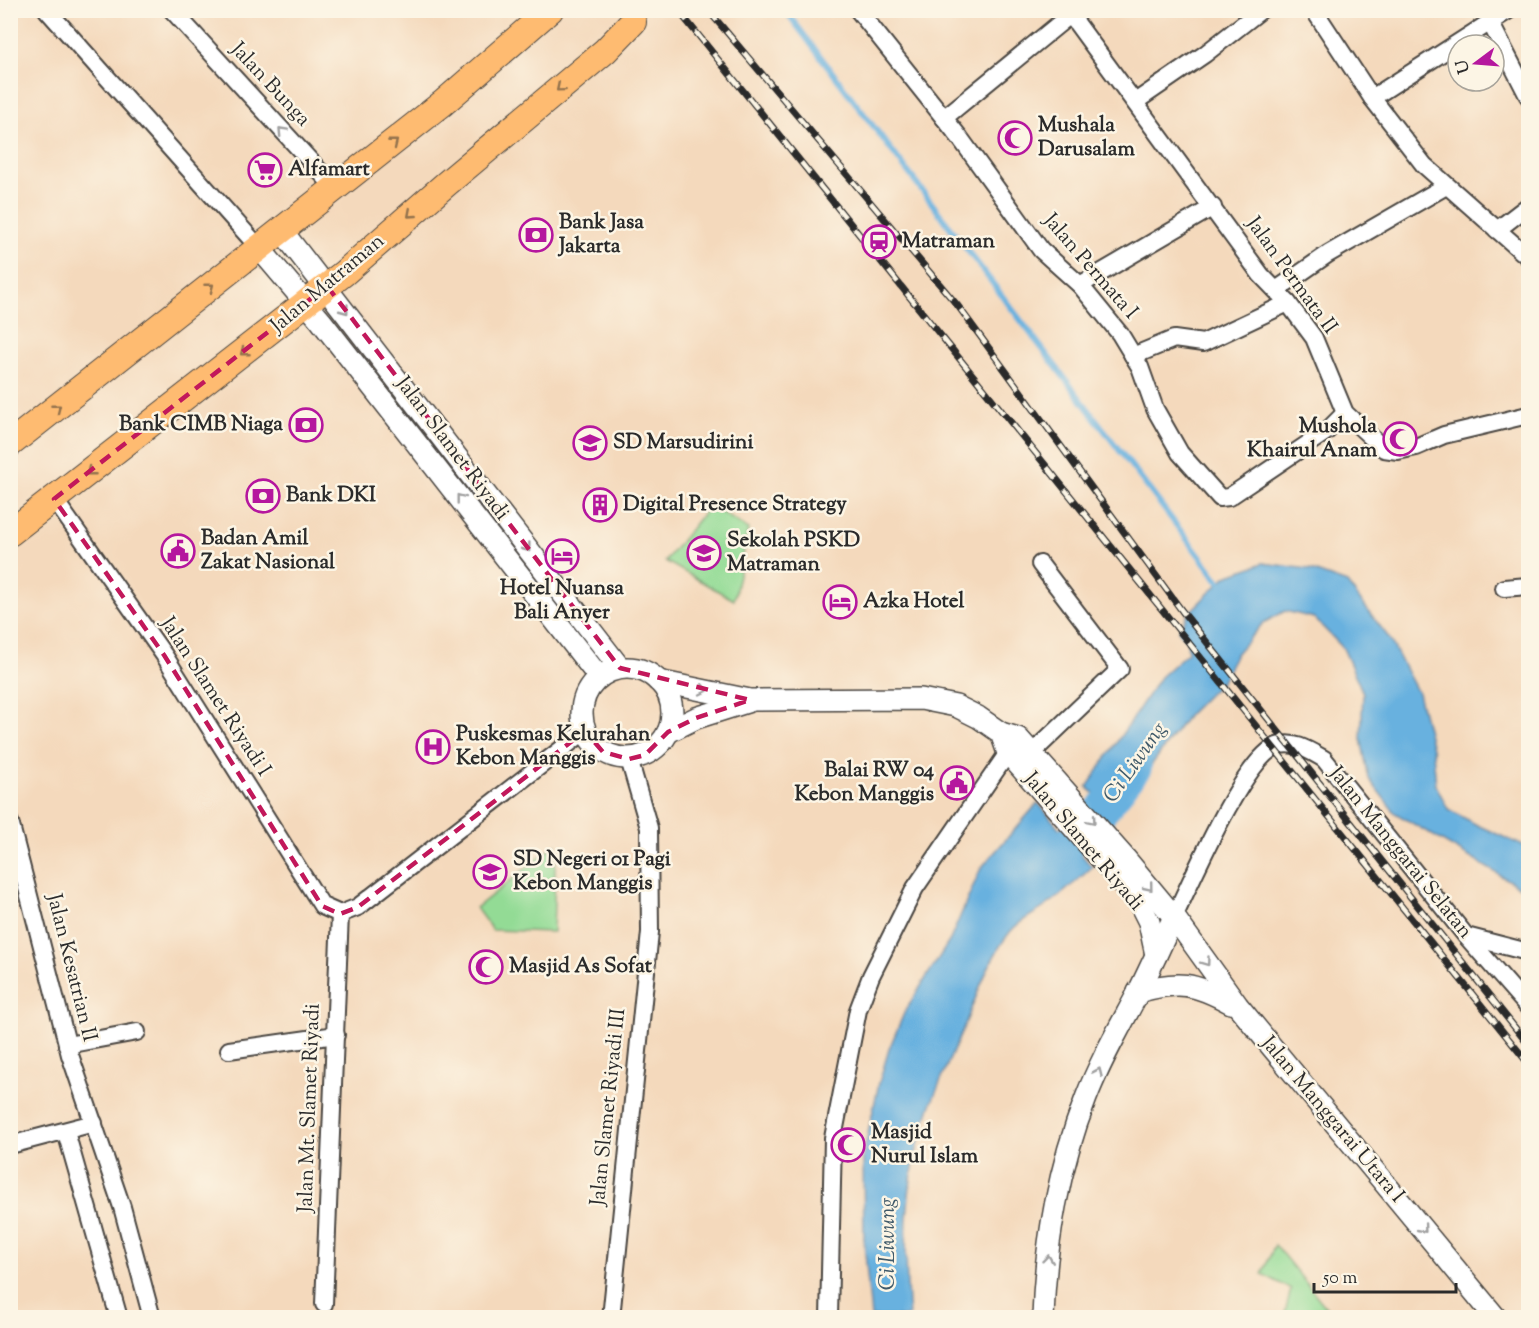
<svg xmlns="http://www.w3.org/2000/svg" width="1539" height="1328" font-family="'Sorts Mill Goudy',serif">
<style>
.green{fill:#93db95;stroke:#5f8360;stroke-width:1.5}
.water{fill:#67b1df;stroke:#496e85;stroke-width:1.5}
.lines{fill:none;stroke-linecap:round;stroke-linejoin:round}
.stream{stroke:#67b1df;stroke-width:6}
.river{stroke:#67b1df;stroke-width:34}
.minor-casing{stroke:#494541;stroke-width:20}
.tertiary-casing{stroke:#494541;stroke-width:24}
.primary-casing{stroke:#494541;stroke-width:28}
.minor{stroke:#fff;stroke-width:16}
.tertiary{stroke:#fff;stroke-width:21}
.primary{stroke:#febb71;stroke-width:26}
.rail-casing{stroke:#2b2b2b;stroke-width:7}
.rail{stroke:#fcf5e5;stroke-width:4.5;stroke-dasharray:14;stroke-linecap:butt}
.oneway{stroke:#94734e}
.oneway2{stroke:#a0a0a0}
.marked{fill:none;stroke:#c2185b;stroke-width:4.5;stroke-dasharray:12 8;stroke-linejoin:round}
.labels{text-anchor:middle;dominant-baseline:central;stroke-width:5;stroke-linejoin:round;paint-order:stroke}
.street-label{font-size:21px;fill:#2b2b2b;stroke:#fcf5e5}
.poi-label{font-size:21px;font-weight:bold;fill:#2b2b2b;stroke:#fcf5e5;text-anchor:start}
.water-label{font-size:22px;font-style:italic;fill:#405a6a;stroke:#fcf5e5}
</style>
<rect width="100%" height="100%" fill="#fcf5e5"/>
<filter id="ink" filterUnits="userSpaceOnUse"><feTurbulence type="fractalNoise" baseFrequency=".0167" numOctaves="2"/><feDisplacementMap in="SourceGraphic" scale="12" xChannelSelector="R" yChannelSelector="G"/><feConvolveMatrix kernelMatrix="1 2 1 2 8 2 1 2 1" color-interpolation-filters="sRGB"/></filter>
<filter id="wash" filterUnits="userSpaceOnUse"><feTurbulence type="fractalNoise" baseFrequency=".008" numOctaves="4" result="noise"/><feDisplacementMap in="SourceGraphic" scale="24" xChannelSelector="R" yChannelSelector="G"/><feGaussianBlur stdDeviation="1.35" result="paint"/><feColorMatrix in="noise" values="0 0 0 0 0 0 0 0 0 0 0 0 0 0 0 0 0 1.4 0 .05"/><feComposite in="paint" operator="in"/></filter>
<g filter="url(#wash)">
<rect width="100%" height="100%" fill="#f4d9bc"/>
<!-- green -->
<g class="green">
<path d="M710 505 748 529 734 600 665 561Z"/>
<path d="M556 844 553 932 492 930 476 908Z"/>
<path d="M1275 1245 1334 1317H1284L1291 1289 1262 1274Z"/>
</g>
<!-- water -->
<g class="water">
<path d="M1263 563 1308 569 1347 583 1389 638 1418 693 1433 752 1436 785 1448 809 1477 825 1528 848V892L1395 813 1369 779 1361 739 1363 693 1343 648 1314 618 1285 611 1263 623 1236 654 1222 681 1188 715 1117 812 1087 787 1160 677 1188 652 1187 641 1178 631 1188 614 1226 576Z"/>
<path d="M1038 803 1092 867C1076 882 1061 896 1043 908 1031 916 1020 920 1010 932 990 957 978 992 966 1022 948 1064 928 1105 917 1149 904 1200 905 1266 909 1317H871L864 1242 863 1156 879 1083 889 1049 905 1011 950 940 981 868Z"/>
</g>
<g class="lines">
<!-- stream -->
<path class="stream" d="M785 10 1224 588"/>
<!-- river -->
<path class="river" d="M1066 846 1102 810 1135 767"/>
</g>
</g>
<g filter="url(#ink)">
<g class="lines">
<defs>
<g id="minor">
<path d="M47 10 260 249"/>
<path d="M172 10 336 189"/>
<path d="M858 10 960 138 1041 250 1080 285 1120 334 1140 367 1155 409 1180 453 1220 498 1229 497 1327 431 1345 413"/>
<path d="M1067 10 1261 275 1288 303 1314 338 1345 413 1384 449 1398 451 1416 447 1444 435 1528 415"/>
<path d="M1314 10 1372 98 1424 165 1528 257"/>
<path d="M1490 22 1528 96"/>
<path d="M1372 98 1509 10"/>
<path d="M1135 102 1205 54 1261 10"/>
<path d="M944 118 1070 15"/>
<path d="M1497 230 1528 206"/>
<path d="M1080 285 1213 207"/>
<path d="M1276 290 1328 254 1446 186"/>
<path d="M1133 356 1174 339 1203 343 1288 303"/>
<path d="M54 499 164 655 322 906 340 914"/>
<path d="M1504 588 1528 586"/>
<path d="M1033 752 1120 669 1040 564"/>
<path d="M10 822 70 1055 122 1207 152 1318"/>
<path d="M340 914 358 907 585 731"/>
<path d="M1174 917C1191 882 1244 758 1277 746 1294 740 1310 751 1324 759L1466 936 1528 1007"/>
<path d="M1466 936 1528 952"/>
<path d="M67 1045 137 1032"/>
<path d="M229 1050 336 1035"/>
<path d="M66 1132 119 1318"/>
<path d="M10 1145 94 1123"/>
<path d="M324 1304 340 914"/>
<path d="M611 1318 650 932 649 828 629 759"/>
<path d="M829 1318 833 1138 858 1010 871 976 915 888 1014 744"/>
</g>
<g id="tertiary">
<path d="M282 231 620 668"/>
<path d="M260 249 321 321 599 677"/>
<circle cx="627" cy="713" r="45"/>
<path d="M658 681 750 700 921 699 956 706 978 717 1001 733 1018 738 1124 857 1174 917 1238 1006 1496 1318"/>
<path d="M668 732 696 718 750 701"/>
<path d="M1001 733 1008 753 1139 902 1149 922 1156 955"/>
<path d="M1138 992C1178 980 1195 983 1231 1003"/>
<path d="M1043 1318C1045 1244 1059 1166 1086 1098 1100 1061 1120 1027 1139 991 1151 967 1162 942 1174 917"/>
</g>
<g id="primary">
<path d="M10 444 443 103 550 10"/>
<path d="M10 533 344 273 446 184 605 51 633 22"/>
</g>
</defs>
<!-- minor casing -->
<use href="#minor" class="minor-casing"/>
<!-- tertiary casing -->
<use href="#tertiary" class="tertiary-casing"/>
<!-- primary casing -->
<use href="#primary" class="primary-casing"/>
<!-- minor -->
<use href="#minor" class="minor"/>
<!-- tertiary -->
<use href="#tertiary" class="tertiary"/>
<!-- primary -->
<use href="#primary" class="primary"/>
<defs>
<g id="rail">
<path d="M678 10 1528 1063"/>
<path d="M708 10 958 306 1182 611 1528 1044"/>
</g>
</defs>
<!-- rail casing -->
<use href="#rail" class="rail-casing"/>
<!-- rail -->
<use href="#rail" class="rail"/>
</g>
<!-- one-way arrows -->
<defs><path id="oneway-chevron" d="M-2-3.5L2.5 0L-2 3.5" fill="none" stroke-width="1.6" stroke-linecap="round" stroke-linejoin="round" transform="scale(1.5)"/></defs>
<g class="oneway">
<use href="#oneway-chevron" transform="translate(560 88) rotate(140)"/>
<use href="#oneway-chevron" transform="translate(394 143) rotate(-39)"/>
<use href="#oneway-chevron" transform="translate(411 214) rotate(139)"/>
<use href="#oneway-chevron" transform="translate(210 287) rotate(-38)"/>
<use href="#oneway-chevron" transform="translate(244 352) rotate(142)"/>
<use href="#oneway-chevron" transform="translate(57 408) rotate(-38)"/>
<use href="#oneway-chevron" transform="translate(90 472) rotate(142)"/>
</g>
<g class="oneway2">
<use href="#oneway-chevron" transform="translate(282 131) rotate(-133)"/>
<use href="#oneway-chevron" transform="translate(345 310) rotate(53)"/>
<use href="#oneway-chevron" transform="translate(460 498) rotate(-128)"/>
<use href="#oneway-chevron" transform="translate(527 548) rotate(53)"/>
<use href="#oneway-chevron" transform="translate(704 690) rotate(12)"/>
<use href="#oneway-chevron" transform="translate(1092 820) rotate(49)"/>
<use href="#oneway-chevron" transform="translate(1149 887) rotate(51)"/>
<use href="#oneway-chevron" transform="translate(1206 962) rotate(54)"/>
<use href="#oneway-chevron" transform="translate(1098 1072) rotate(-66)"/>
<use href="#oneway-chevron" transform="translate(1423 1229) rotate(50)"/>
<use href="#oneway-chevron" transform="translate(1048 1259) rotate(-83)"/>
</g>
</g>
<!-- marked area -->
<path class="marked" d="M327 286 620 668 750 700 696 718 668 732 645 755 629 759 603 752 585 731 358 907 340 914 322 906 164 655 54 499Z"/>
<!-- icons -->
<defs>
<symbol id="mosque-ring" viewBox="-11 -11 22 22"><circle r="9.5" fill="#fcf5e5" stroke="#b5179e" stroke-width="1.5"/><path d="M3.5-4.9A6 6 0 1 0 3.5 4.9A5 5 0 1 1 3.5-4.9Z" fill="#b5179e"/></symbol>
<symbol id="supermarket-ring" viewBox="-11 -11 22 22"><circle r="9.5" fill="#fcf5e5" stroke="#b5179e" stroke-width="1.5"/><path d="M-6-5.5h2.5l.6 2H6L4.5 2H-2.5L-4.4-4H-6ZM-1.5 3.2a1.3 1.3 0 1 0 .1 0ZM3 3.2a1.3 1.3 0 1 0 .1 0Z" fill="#b5179e"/></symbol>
<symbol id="bank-ring" viewBox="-11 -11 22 22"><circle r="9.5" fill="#fcf5e5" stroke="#b5179e" stroke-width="1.5"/><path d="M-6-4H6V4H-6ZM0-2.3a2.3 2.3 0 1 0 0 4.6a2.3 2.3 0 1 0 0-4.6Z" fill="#b5179e"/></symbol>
<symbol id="station-ring" viewBox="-11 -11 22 22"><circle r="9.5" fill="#fcf5e5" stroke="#b5179e" stroke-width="1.5"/><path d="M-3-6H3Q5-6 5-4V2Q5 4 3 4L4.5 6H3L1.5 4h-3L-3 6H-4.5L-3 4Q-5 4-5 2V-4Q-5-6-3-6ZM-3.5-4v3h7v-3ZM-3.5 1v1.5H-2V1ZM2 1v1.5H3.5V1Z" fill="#b5179e"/></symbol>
<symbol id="school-ring" viewBox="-11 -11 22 22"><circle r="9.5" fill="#fcf5e5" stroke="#b5179e" stroke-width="1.5"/><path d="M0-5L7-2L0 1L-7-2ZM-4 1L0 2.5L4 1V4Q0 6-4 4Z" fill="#b5179e"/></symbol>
<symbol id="building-ring" viewBox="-11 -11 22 22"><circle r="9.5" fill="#fcf5e5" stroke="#b5179e" stroke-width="1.5"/><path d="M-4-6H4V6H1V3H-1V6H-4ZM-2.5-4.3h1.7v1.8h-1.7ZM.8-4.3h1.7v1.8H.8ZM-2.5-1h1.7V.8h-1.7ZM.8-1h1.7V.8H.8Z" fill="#b5179e"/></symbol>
<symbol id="civic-ring" viewBox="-11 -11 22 22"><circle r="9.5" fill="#fcf5e5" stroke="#b5179e" stroke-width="1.5"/><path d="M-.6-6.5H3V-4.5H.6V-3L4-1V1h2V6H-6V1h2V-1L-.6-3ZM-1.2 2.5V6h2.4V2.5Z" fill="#b5179e"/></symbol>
<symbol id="hotel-ring" viewBox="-11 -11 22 22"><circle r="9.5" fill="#fcf5e5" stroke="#b5179e" stroke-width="1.5"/><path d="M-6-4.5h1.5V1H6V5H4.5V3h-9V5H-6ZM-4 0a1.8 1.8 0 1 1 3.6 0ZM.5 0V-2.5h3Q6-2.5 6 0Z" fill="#b5179e"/></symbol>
<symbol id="hospital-ring" viewBox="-11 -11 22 22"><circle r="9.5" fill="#fcf5e5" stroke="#b5179e" stroke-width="1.5"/><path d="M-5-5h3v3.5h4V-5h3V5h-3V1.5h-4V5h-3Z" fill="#b5179e"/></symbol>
</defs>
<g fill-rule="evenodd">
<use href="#mosque-ring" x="996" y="119" width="38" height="38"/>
<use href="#supermarket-ring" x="246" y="151" width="38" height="38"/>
<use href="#bank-ring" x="517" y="216" width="38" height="38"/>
<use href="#station-ring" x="860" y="223" width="38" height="38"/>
<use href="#bank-ring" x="287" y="406" width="38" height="38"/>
<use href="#mosque-ring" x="1381" y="420" width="38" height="38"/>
<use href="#school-ring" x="571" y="424" width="38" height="38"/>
<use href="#bank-ring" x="244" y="477" width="38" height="38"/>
<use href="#building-ring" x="581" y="486" width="38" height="38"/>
<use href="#civic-ring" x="159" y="532" width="38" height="38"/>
<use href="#school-ring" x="685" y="534" width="38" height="38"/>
<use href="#hotel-ring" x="543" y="537" width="38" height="38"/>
<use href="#hotel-ring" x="821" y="583" width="38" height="38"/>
<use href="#hospital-ring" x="414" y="728" width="38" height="38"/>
<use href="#civic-ring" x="938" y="764" width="38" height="38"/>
<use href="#school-ring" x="471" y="853" width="38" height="38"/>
<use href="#mosque-ring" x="467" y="948" width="38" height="38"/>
<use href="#mosque-ring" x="829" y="1126" width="38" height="38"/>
</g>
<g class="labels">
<!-- street labels -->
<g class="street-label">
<text transform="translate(270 85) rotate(47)">Jalan Bunga</text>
<text transform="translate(1090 267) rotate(49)">Jalan Permata I</text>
<text transform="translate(1291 276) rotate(54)">Jalan Permata II</text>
<text transform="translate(328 284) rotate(-40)">Jalan Matraman</text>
<text transform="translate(452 449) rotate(53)">Jalan Slamet Riyadi</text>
<text transform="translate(215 697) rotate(57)">Jalan Slamet Riyadi I</text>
<text transform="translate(1083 842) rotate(50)">Jalan Slamet Riyadi</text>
<text transform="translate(1400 853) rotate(51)">Jalan Manggarai Selatan</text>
<text transform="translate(71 968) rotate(76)">Jalan Kesatrian II</text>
<text transform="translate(609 1107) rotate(-84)">Jalan Slamet Riyadi III</text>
<text transform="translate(310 1108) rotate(-88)">Jalan Mt. Slamet Riyadi</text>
<text transform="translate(1332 1120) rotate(50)">Jalan Manggarai Utara I</text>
</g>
<!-- poi labels -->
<g class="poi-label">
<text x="1038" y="126">Mushala<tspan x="1038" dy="24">Darusalam</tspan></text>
<text x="288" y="170">Alfamart</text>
<text x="559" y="223">Bank Jasa<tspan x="559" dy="24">Jakarta</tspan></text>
<text x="902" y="242">Matraman</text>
<text x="283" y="425" text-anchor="end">Bank CIMB Niaga</text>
<text x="1377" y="427" text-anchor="end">Mushola<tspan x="1377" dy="24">Khairul Anam</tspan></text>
<text x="613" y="443">SD Marsudirini</text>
<text x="286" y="496">Bank DKI</text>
<text x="623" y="505">Digital Presence Strategy</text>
<text x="201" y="539">Badan Amil<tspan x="201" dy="24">Zakat Nasional</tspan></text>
<text x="727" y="541">Sekolah PSKD<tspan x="727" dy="24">Matraman</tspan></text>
<text x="562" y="589" text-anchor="middle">Hotel Nuansa<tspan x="562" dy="24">Bali Anyer</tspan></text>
<text x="863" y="602">Azka Hotel</text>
<text x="456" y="735">Puskesmas Kelurahan<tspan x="456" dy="24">Kebon Manggis</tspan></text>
<text x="934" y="771" text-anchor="end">Balai RW 04<tspan x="934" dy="24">Kebon Manggis</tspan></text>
<text x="513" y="860">SD Negeri 01 Pagi<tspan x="513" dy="24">Kebon Manggis</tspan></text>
<text x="509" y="967">Masjid As Sofat</text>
<text x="871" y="1133">Masjid<tspan x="871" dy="24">Nurul Islam</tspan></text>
</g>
<!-- water labels -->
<g class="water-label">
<text transform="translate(1136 763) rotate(-55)">Ci Liwung</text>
<text transform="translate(889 1244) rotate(-90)">Ci Liwung</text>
</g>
</g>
<!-- margin -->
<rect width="1539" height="1328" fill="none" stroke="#fcf5e5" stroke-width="36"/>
<!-- north arrow -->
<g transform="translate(1476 63) rotate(254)"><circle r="28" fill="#fcf5e5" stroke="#a8a49b" stroke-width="1.5"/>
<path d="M0-4.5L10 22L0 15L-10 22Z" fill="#b5179e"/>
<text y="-9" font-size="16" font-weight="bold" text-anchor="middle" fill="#2b2b2b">U</text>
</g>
<!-- scale -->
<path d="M1314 1283v9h142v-9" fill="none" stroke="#2b2b2b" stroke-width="3"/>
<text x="1323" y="1283" font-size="18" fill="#2b2b2b" stroke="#fcf5e5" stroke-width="4.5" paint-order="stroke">50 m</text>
</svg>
